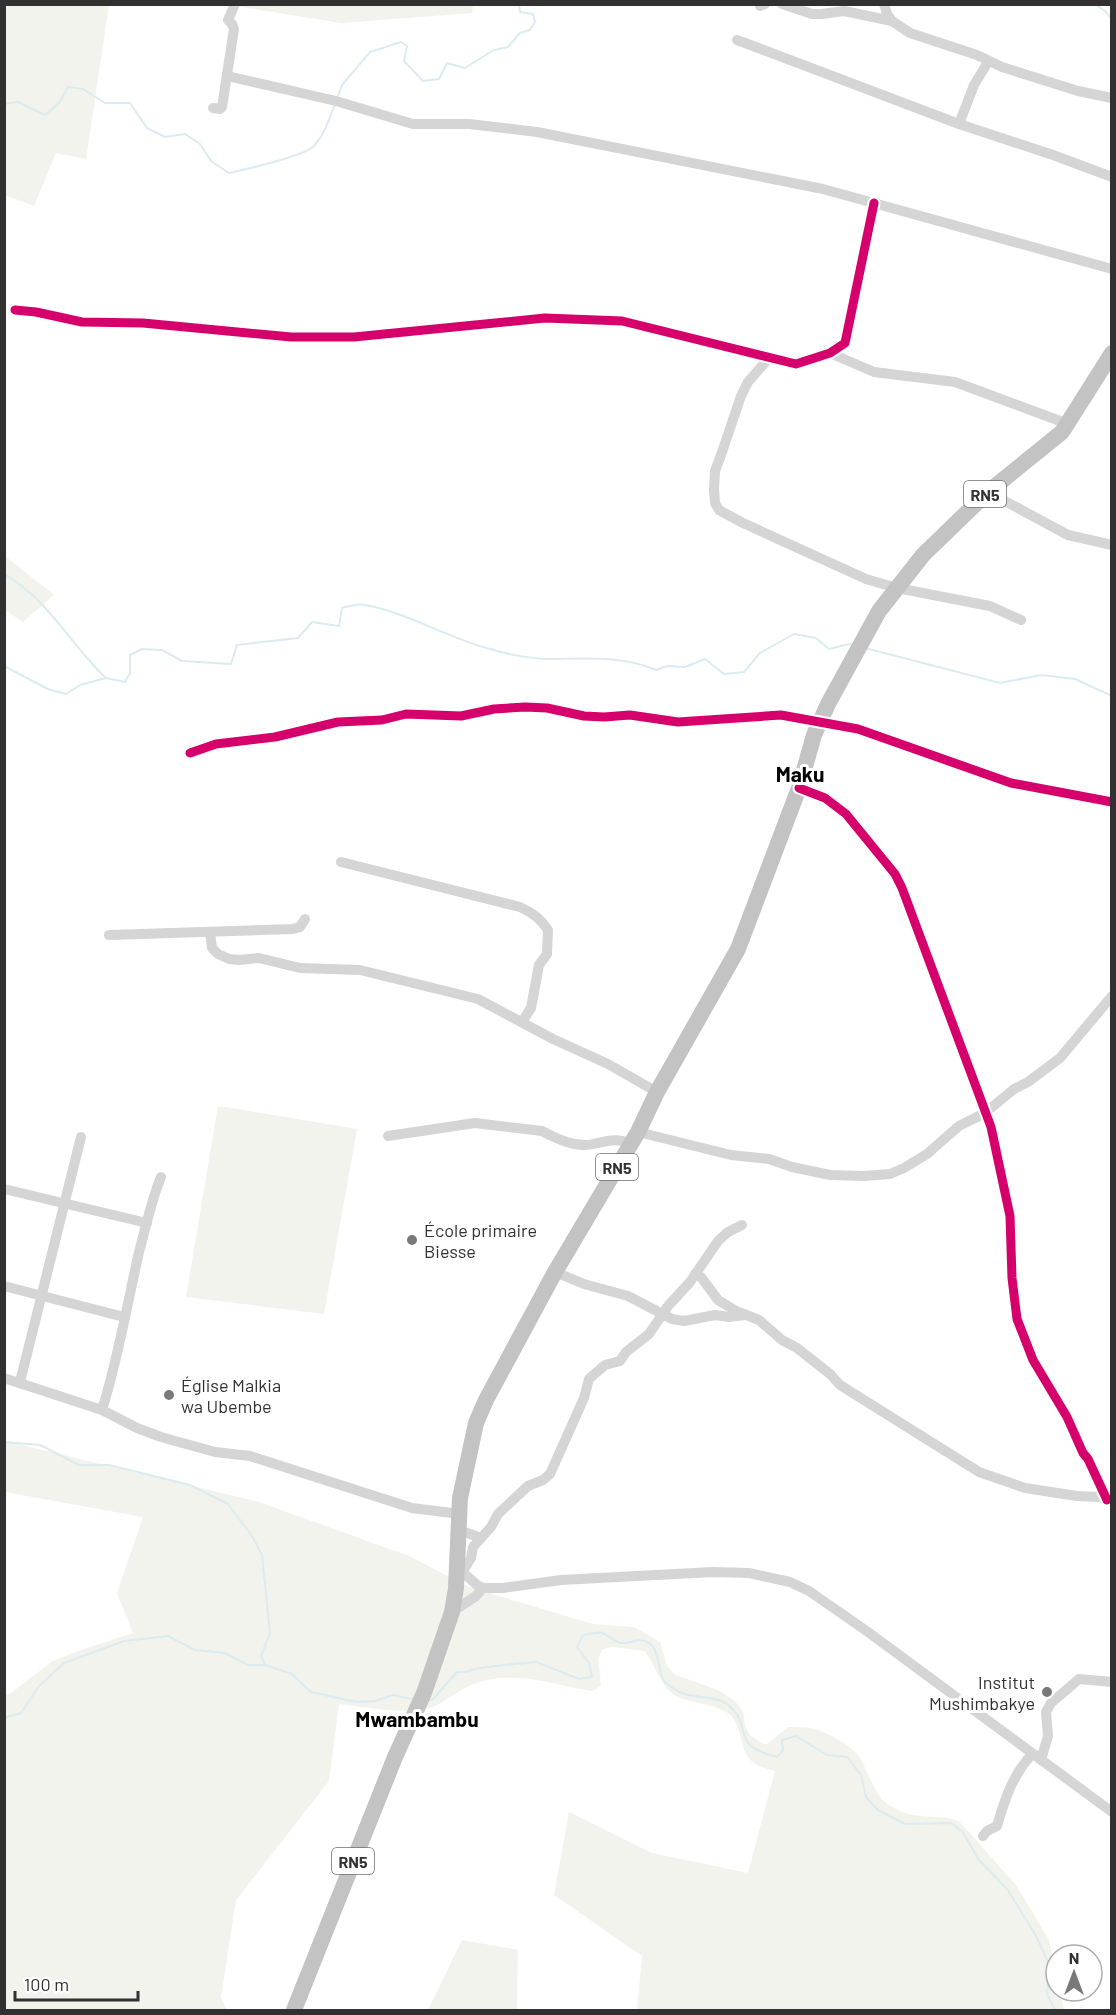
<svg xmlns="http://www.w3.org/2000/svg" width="1116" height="2015" font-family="Barlow,sans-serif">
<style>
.green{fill:#f1f3ec}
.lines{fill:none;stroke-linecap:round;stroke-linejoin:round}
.stream{stroke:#dbebf0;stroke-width:2}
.minor{stroke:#d5d5d5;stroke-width:10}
.highway{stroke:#c3c3c3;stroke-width:16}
.cycleway-casing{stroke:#fff;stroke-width:13}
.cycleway{stroke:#d6006c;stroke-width:9}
.poi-dot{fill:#797979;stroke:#fff;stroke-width:2}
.labels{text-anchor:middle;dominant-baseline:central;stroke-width:6;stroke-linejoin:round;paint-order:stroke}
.shield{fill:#fff;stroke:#6f6f6f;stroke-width:1.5}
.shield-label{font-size:16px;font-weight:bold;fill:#313131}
.poi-label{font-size:18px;fill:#313131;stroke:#fff;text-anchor:start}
.quarter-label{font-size:21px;font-weight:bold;fill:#000;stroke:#fff}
</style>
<rect width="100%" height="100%" fill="#fff"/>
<!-- green -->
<g class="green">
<path d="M5 4 109 5 86 159 56 153 34 206 5 195Z"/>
<path d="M230 5H473L472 13 341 23Z"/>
<path d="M5 556 54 595 23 622 5 610Z"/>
<path d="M218 1106 357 1129 324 1314 186 1297Z"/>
<path d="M5 1441 259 1502 409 1556 469 1587 593 1624 634 1627 660 1642 667 1666 674 1674 720 1691 736 1702 743 1711 745 1726 750 1735 763 1744H767L788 1727C795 1727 804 1727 811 1728 823 1730 851 1745 858 1755 869 1770 872 1794 889 1805 917 1823 933 1812 959 1821L1016 1885 1049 1940 1056 1973V1991H1060L1064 2010H637L642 1956 554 1895 569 1812 652 1853 748 1873 775 1771C769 1769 762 1768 757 1765 737 1754 745 1727 729 1714 714 1703 692 1704 676 1696 661 1688 655 1665 645 1651L613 1647 603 1649 598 1658 601 1686 592 1691C557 1686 524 1672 488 1680 466 1684 454 1696 435 1706 414 1716 363 1707 339 1704L329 1781 236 1900 221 1997 227 2010H5V1694H10L51 1662 75 1652 133 1633 117 1593 143 1517 5 1492Z"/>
<path d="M462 1940 518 1950 517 2010H428Z"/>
</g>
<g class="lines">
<!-- stream -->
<g class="stream">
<path d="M1095 4 1105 11 1112 19"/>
<path d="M338 96 342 85 370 52 401 42 407 46 404 61 423 81 439 79 447 63 465 68 494 50 508 47 520 33 530 30 535 22 533 14 520 12 519 4"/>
<path d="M4 104 18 102 45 115 59 103 68 87 83 89 105 103H130L147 128 165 137 185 134 200 144 211 161 229 173C246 169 303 157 314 146 325 134 329 119 335 104"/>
<path d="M4 574C48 599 71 645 106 678"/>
<path d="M865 648 1000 683 1041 675 1075 679 1112 696"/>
<path d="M4 666 48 689 66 694 80 685 106 678 125 682 130 673V655L142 649 162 650 182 661 231 664 237 645 298 638 312 622 339 626 342 608C349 606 358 603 365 605 406 612 448 638 490 649 506 654 532 659 548 659 584 659 622 655 656 670L667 666 685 667 705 659 724 674 744 672 760 653 794 634 816 638 829 649 849 644 854 645"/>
<path d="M4 1442 40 1445 79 1465H109L190 1485 228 1504 252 1536 262 1555 270 1633 261 1656 265 1665"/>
<path d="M430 1700 433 1699 457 1672H465L479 1668 504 1665 536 1662 579 1679 592 1677 589 1663 577 1647 583 1635C589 1634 597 1632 602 1633 609 1635 615 1643 622 1643 628 1644 635 1640 640 1640 662 1642 656 1667 664 1681 667 1685 674 1689 679 1692 693 1699 714 1695 727 1704 755 1725 727 1745 777 1757L783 1750 782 1740 796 1736 827 1755 847 1757 861 1775 866 1797 878 1810 905 1824 951 1823 962 1831 979 1860 1007 1889 1035 1934 1050 1966 1047 1994 1055 2010"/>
<path d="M4 1718 21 1713 39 1686 64 1663 124 1641 168 1636 195 1650 225 1653 248 1665H265L292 1674 311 1692 356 1702 375 1701 393 1695 412 1699"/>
</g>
<!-- minor -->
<g class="minor">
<path d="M782 4 812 14H822L844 11 892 21"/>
<path d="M884 4 887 14 892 21 910 33 977 55 1002 67 1078 91 1112 98"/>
<path d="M760 6 765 4"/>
<path d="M737 40 959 124 1053 155 1112 177"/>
<path d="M227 76 336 101 413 124H469L537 132 823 189 1112 269"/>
<path d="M213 108 220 109 222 107 234 29 232 24 228 20 235 4"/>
<path d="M959 124 974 85 988 62"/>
<path d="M15 310 36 312 82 322 143 323 291 337H354L545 318 622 321 796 364 830 353 845 343 874 203"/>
<path d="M830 353 874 372 955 382 1068 424"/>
<path d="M769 358 748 382 741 396 721 455 715 471 714 490 715 503 719 510 743 523 866 579 897 588 990 606 1021 620"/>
<path d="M988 492 1068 535 1112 545"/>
<path d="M190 753 216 744 275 737 338 722 382 720 406 714 461 716 494 709 525 707 547 708 584 716 604 717 630 715 678 722 781 715 858 729 1011 783 1112 802"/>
<path d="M799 788 825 798 846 814 895 874 902 888 991 1127 1010 1216 1012 1278 1017 1319 1033 1360 1067 1417 1083 1453 1088 1459 1107 1500"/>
<path d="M341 862 520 907C531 912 542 920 548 930L547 954 539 965 531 1008 522 1022"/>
<path d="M210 932 212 948 218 954 229 959 239 960 259 958 300 968 360 970 478 999 553 1039 608 1064 657 1092"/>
<path d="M109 935 293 929 300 927 305 919"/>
<path d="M638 1132 731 1155 769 1159 792 1167 830 1175 864 1176 890 1174 904 1168 927 1154 959 1126 985 1113 1014 1089 1028 1082 1060 1058 1112 996"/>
<path d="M388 1136 475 1123 542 1131C557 1139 576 1148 593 1144 610 1141 613 1138 631 1143"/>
<path d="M4 1189 147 1223"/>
<path d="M555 1272 584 1284 628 1296 672 1319 684 1321 715 1315 729 1317 745 1315"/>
<path d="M695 1274 701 1277 718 1300 736 1311 759 1320 782 1340 797 1348 830 1374 840 1385 979 1472 1025 1488 1077 1496 1100 1497 1108 1501"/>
<path d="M4 1286 124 1317"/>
<path d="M4 1378 102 1410 137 1428 161 1437 215 1452 250 1456 412 1508 460 1514"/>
<path d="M20 1382 81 1137"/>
<path d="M102 1410C118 1359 127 1305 139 1252 146 1227 151 1201 161 1177"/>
<path d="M459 1530 481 1538"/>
<path d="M457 1567 477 1585 483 1588H503L561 1580 713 1572 749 1573 790 1582 809 1591 868 1632 1112 1812"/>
<path d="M463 1571 471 1558 473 1547 491 1527 498 1514 528 1486 543 1480 550 1474 584 1398 589 1379 605 1365 620 1361 626 1352 649 1334 668 1306 690 1282 718 1241 728 1232 742 1225"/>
<path d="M452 1612 476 1596 483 1588"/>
<path d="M1041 1760 1048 1736 1046 1712 1051 1703 1079 1679 1112 1682"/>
<path d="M983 1836 987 1831 997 1826C1005 1799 1012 1776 1032 1754"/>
</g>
<!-- highway -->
<path class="highway" d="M294 2010 395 1757 424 1693 452 1612 456 1588 460 1498 476 1423 486 1400 555 1272 638 1132 657 1092 738 949 799 788 814 735 828 704 879 611 923 555 988 492 1062 432 1112 353"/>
<defs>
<g id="cycleway">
<path d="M15 310 36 312 82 322 143 323 291 337H354L545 318 622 321 796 364 830 353 845 343 874 203"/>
<path d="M190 753 216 744 275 737 338 722 382 720 406 714 461 716 494 709 525 707 547 708 584 716 604 717 630 715 678 722 781 715 858 729 1011 783 1112 802"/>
<path d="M799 788 825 798 846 814 895 874 902 888 991 1127 1010 1216 1012 1278 1017 1319 1033 1360 1067 1417 1083 1453 1088 1459 1107 1500"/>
</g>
</defs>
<!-- cycleway casing -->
<use href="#cycleway" class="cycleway-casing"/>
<!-- cycleway -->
<use href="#cycleway" class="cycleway"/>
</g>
<!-- markers -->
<g class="poi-dot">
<circle cx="412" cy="1240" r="6"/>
<circle cx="169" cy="1395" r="6"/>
<circle cx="1047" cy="1692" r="6"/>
</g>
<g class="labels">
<!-- shield labels -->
<g class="shield">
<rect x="964" y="481" width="42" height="26" rx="4.5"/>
<rect x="596" y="1154" width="42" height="26" rx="4.5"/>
<rect x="332" y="1848" width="42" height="26" rx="4.5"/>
</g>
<g class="shield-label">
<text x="985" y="494">RN5</text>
<text x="617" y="1167">RN5</text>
<text x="353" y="1861">RN5</text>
</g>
<!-- poi labels -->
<g class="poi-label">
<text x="424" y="1230">École primaire<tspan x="424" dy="21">Biesse</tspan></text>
<text x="181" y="1385">Église Malkia<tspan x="181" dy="21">wa Ubembe</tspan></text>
<text x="1035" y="1682" text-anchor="end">Institut<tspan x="1035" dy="21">Mushimbakye</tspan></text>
</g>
<!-- quarter labels -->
<g class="quarter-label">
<text x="800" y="773">Maku</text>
<text x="417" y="1718">Mwambambu</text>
</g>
</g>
<!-- border -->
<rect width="1116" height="2015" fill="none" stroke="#313131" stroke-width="12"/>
<!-- north arrow -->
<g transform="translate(1074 1973)"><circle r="28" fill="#ffffff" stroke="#adadad" stroke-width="1.5"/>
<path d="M0-4.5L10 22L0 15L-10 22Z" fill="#797979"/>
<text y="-9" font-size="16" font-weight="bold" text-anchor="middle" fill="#313131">N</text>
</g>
<!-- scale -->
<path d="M15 1991v9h123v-9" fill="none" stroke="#313131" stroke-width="3"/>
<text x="24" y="1991" font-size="18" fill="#313131" stroke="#ffffff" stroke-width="4.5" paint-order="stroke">100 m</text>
</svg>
